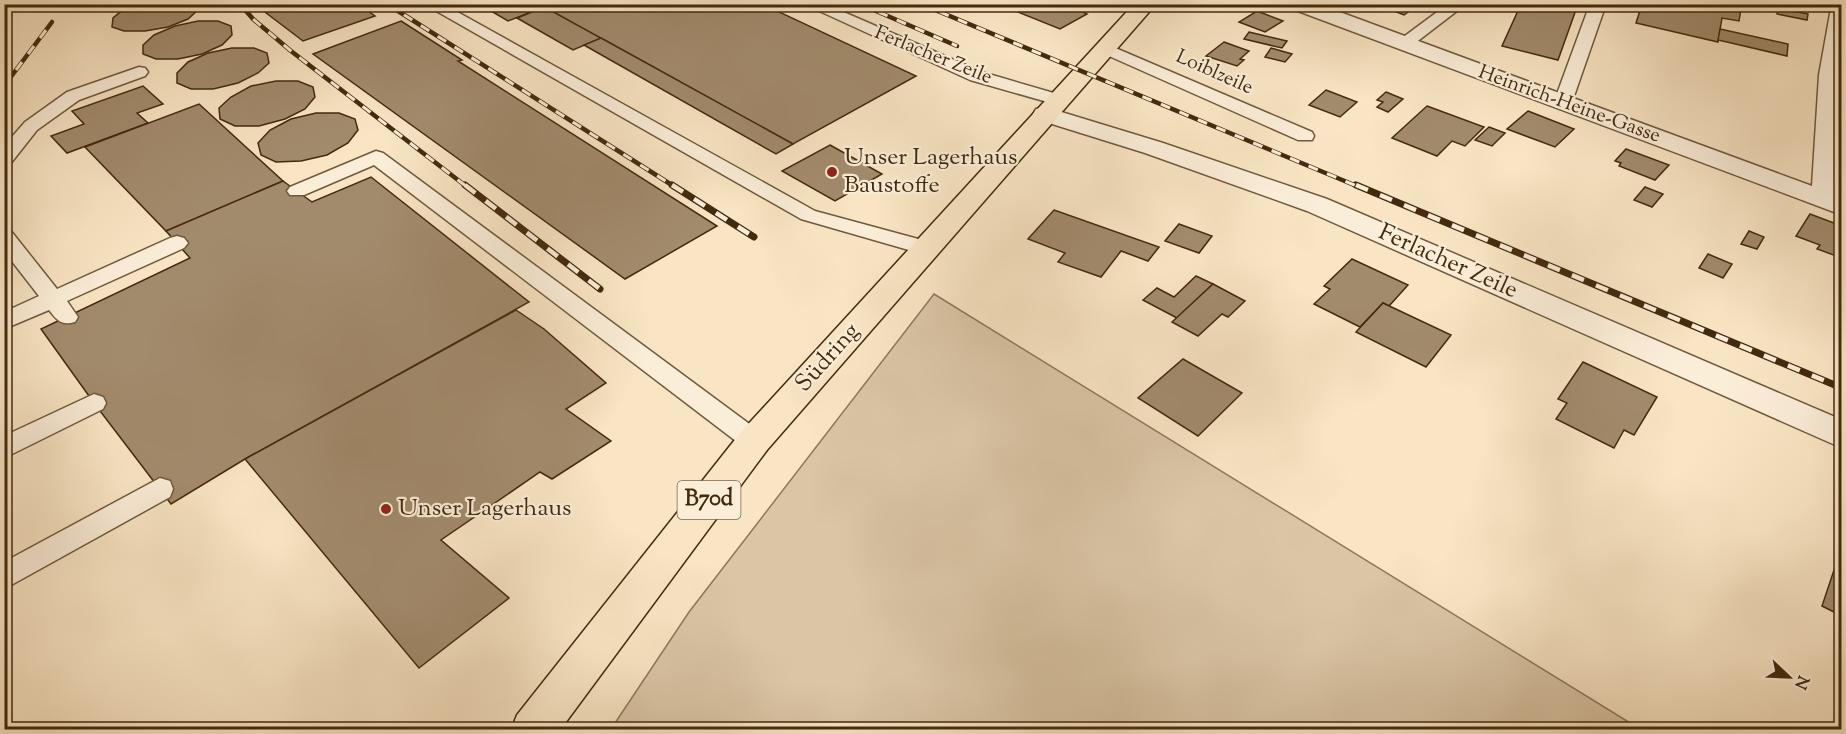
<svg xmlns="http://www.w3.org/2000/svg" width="1846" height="734" font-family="'Sorts Mill Goudy',serif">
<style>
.green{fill:#dac5a5;stroke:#8e785a;stroke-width:1.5}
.building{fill:#a28b6d;stroke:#432a0e;stroke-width:1.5}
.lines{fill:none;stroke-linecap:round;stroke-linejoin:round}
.lane-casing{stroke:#70593c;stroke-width:3}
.street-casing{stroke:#70593c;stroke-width:3}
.primary-casing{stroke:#432a0e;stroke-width:3}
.lane{fill:#fbeed9;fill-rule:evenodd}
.street{fill:#fbeed9;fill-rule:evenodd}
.primary{fill:#f9e5c4;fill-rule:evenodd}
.rail-far1-casing{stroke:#432a0e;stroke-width:4.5}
.rail-casing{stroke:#432a0e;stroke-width:7}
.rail-far1{stroke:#fbeed9;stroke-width:3;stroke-dasharray:10;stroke-linecap:butt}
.rail{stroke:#fbeed9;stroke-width:4.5;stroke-dasharray:13;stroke-linecap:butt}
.poi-dot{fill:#8f2418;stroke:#fbeed9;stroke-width:2}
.labels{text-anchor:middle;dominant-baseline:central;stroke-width:4.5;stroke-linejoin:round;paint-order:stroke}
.far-street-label{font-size:20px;fill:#432a0e;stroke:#fbeed9}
.shield{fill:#fbeed9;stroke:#7a654b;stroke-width:1.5}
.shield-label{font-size:22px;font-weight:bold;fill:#432a0e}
.poi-label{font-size:24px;fill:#432a0e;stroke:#fbeed9;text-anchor:start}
.street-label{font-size:24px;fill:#432a0e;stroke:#fbeed9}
</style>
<rect width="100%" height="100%" fill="#f9e5c4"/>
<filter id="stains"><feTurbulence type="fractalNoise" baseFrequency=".00333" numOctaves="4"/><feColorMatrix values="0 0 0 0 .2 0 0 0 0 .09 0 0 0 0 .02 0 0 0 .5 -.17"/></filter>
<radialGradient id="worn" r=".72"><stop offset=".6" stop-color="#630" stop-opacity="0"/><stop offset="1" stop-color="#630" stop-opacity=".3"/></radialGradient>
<!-- green -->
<path class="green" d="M934 294 1640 729H611L689 612Z"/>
<!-- building -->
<g class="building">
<path d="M135 4H198L199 9 188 19 168 27 145 31H124L112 27 113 18 124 9Z"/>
<path d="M259 4H358L375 16 303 41 261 9Z"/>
<path d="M479 4H539L544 7 508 21Z"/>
<path d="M539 4H642L660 13 573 50 517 18 544 7Z"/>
<path d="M539 4H762L916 76 793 144Z"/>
<path d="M1005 4H1068L1087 14 1060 29 1003 6Z"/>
<path d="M1376 4H1419L1404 15Z"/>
<path d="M1521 4H1578L1558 60 1502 46Z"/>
<path d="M1642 4H1720L1741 9 1739 21 1722 18 1718 42 1636 23Z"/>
<path d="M1720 4H1756L1755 9Z"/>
<path d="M1778 8 1808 14 1807 20 1777 14Z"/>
<path d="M1257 11 1283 21 1265 32 1239 22Z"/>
<path d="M198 21H218L231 26 232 35 222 45 202 54 178 59H156L143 54V45L154 35 175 26Z"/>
<path d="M401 21 462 60 458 61 717 226 625 279 313 54Z"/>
<path d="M1720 29 1788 44 1787 56 1718 40Z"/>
<path d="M1249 32 1287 41 1282 48 1244 39Z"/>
<path d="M601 38 793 144 776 154 584 45Z"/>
<path d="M1224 42 1249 51 1240 59 1244 60 1237 66 1206 56Z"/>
<path d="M232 48H254L267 53 269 63 258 73 238 83 213 89H191L177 83V73L188 62 208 53Z"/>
<path d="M1271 48 1292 54 1285 62 1265 57Z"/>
<path d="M276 81H298L313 87 315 97 305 109 285 119 259 126H235L220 119 219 108 231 97 251 86Z"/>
<path d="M143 86 163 104 137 113 148 123 67 153 51 136 84 124 72 111Z"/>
<path d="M1326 90 1357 102 1340 117 1309 105Z"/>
<path d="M1386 92 1403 99 1388 112 1377 107 1383 102 1377 100Z"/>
<path d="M199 104 283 181 166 231 85 147Z"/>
<path d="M1427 106 1484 127 1465 146 1452 141 1437 156 1392 138Z"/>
<path d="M1528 111 1574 129 1555 147 1507 129Z"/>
<path d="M316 113H339L355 119 358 130 348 143 327 155 301 161 276 162 261 155 258 143 270 130 291 119Z"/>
<path d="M1489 127 1505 133 1492 146 1475 140Z"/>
<path d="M830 145 882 174 835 201 782 171Z"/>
<path d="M1626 149 1669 165 1655 180 1619 166 1621 163 1615 161Z"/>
<path d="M371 177 529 302 245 459 171 504 94 403 41 329 190 258 166 231 283 181 312 202Z"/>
<path d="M1645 187 1663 194 1652 207 1634 200Z"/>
<path d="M1054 210 1159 247 1148 261 1121 251 1101 277 1058 262 1065 253 1028 239Z"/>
<path d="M1810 214 1842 226V258L1817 249 1820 245 1796 236Z"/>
<path d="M1179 224 1212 236 1199 253 1165 241Z"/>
<path d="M1749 231 1764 237 1757 249 1741 244Z"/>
<path d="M1708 254 1732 264 1723 278 1699 268Z"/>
<path d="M1352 259 1408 285 1389 306 1383 303 1360 327 1314 304 1330 289 1324 286Z"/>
<path d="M1196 276 1213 284 1177 318 1143 300 1157 288 1174 297Z"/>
<path d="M1213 284 1245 301 1228 317 1222 314 1198 336 1172 322Z"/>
<path d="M1383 303 1451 335 1426 367 1356 332Z"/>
<path d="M516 310 544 329 606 383 566 409 611 441 552 479 540 472 441 540 509 598 419 668 245 459Z"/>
<path d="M1183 359 1242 393 1198 436 1138 398Z"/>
<path d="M1583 362 1657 397 1634 435 1624 430 1614 448 1556 419 1567 403 1558 399Z"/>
<path d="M1834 570 1842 574V616L1822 606Z"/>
</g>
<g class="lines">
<defs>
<g id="lane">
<path d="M4 4H13L4 10Z"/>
<path d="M424 4H443L815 211 933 243 937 248 933 253 926 255 801 219Z"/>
<path d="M804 4H825L982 72 1064 96 1067 100 1064 104 1058 105 970 80Z"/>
<path d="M1448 4H1466L1410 47H1398L1396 44 1398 41Z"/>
<path d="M1590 4H1606L1572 102 1569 106H1557L1554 102Z"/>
<path d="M1106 44 1312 132 1314 136 1312 140H1298L1100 52 1098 49 1100 46Z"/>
<path d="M139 67 145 68 148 72 145 76 79 100 37 130 11 163 4 165V146L25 122 67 92Z"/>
<path d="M376 151 383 153 763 434 767 441 763 448 754 451 745 448 374 165 304 195H290L287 191 290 187Z"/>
<path d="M4 230 11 231 57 289 170 238 177 236 184 238 188 243 184 248 67 301 78 317 75 322C61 326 57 320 49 310L4 329V312L39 296 4 251Z"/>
<path d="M94 394 103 397 106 403 103 409 4 458V436Z"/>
<path d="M160 478 170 481 173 489 170 497 4 589V562Z"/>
</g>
<g id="street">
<path d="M1287 4H1318L1812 186 1819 75 1831 8 1834 4H1842L1839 196 1842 197V215L1290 8Z"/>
<path d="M1045 107 1163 143 1327 199 1842 420V448L1307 211 1145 153 1036 119 1033 114 1036 109Z"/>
</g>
<path id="primary" d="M1134 4H1156L767 450 560 730H511L517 715 741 432Z"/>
</defs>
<!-- lane casing -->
<use href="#lane" class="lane-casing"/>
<!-- street casing -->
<use href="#street" class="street-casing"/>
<!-- primary casing -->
<use href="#primary" class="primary-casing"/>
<!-- lane -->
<use href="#lane" class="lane"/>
<!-- street -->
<use href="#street" class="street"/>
<!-- primary -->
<use href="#primary" class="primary"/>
<defs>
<g id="rail-far1">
<path d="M240 4 253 19 291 51 467 187"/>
<path d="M387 4 675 187"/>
<path d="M860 4 957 46"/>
<path d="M921 4 1359 187"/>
<path d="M4 86 52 22"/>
</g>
<g id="rail">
<path d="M465 185 600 289"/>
<path d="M672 185 754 237"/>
<path d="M1356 185 1842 388"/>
</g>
</defs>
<!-- rail-far1 casing -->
<use href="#rail-far1" class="rail-far1-casing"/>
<!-- rail casing -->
<use href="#rail" class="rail-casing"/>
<!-- rail-far1 -->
<use href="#rail-far1" class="rail-far1"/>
<!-- rail -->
<use href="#rail" class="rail"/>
</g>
<!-- markers -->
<g class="poi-dot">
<circle cx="832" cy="172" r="6"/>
<circle cx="386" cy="509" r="6"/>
</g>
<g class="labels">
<!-- far-street labels -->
<g class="far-street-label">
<text transform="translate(933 56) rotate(22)">Ferlacher Zeile</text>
<text transform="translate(1214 73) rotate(24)">Loiblzeile</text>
<text transform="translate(1569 105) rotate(20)">Heinrich-Heine-Gasse</text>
</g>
<!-- shield labels -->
<rect class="shield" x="677.5" y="481" width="63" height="38" rx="4.5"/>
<g class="shield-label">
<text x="709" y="500">B70d</text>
</g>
<!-- poi labels -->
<g class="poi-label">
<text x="844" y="158">Unser Lagerhaus<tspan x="844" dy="28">Baustoffe</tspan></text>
<text x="398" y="509">Unser Lagerhaus</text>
</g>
<!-- street labels -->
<g class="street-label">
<text transform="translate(1448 262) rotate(24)">Ferlacher Zeile</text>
<text transform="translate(828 358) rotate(-48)">Südring</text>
</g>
</g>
<!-- margin -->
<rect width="1846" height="734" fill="none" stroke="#f9e5c4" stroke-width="24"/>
<rect x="6" y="6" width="1834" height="722" fill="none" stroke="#432a0e" stroke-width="3"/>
<rect x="12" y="12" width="1822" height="710" fill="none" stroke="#432a0e" stroke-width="1.5"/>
<!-- north arrow -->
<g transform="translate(1789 677) rotate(113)" stroke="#fbeed9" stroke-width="4.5" paint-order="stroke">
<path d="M0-4.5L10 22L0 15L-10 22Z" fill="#432a0e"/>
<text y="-9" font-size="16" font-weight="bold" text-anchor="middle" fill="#432a0e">N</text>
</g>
<rect width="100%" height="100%" filter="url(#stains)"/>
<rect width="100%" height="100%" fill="url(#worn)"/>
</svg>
